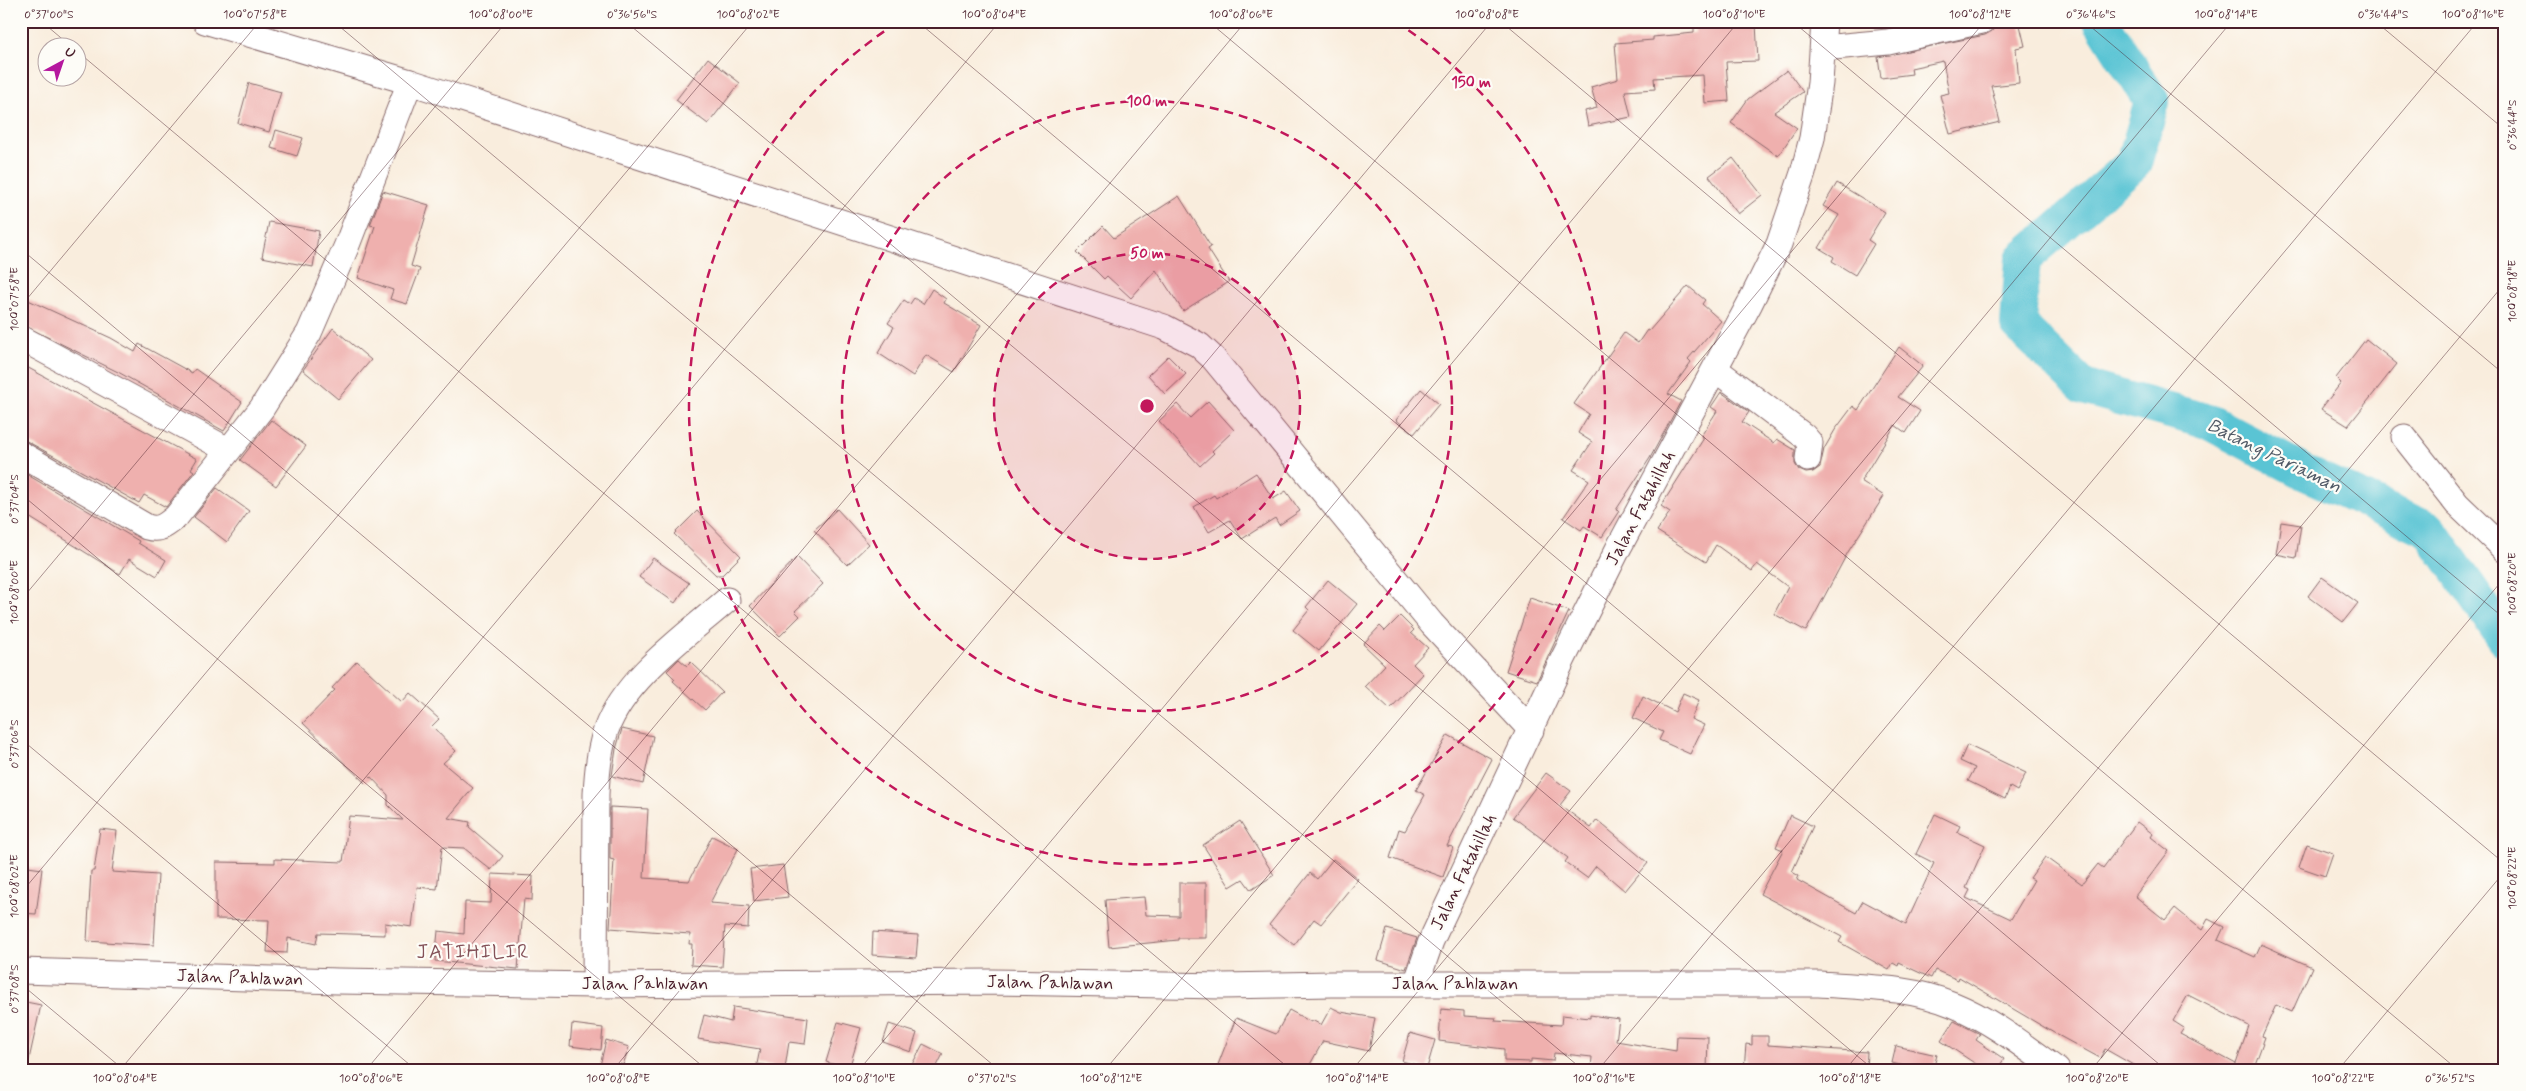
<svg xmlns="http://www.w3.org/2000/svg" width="2526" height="1091" font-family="Mynerve,sans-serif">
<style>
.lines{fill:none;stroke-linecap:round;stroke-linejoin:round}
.river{stroke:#5ac4d4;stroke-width:36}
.building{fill:#efb0ae;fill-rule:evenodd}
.minor-casing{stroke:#876769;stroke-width:27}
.minor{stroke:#fff;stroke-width:25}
.ticks{fill:none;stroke:#4a1f2b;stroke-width:1;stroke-opacity:0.45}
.ring{fill:none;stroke:#c2185b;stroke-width:2.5;stroke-dasharray:9 6}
.labels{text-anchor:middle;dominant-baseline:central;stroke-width:4.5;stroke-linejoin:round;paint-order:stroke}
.street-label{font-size:18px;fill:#4a1f2b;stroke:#fdfcf7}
.water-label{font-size:19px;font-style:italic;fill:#505966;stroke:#fdfcf7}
.quarter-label{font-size:20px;letter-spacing:1px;fill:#845259;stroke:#fdfcf7}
.centre{fill:#c2185b;stroke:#fdfcf7;stroke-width:2.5}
.ring-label{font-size:15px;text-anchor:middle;font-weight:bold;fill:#c2185b;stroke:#fdfcf7;stroke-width:4.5;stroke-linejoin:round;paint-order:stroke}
.neatline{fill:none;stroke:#4a1f2b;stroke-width:2}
.ticks-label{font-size:12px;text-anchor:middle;fill:#4a1f2b}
</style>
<rect width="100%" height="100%" fill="#fdfcf7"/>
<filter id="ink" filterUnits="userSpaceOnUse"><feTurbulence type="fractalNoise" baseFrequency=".02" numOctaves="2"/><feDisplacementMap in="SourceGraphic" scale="10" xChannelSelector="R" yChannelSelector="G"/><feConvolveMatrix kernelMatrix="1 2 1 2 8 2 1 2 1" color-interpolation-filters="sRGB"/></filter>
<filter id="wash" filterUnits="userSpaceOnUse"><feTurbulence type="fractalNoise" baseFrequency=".0096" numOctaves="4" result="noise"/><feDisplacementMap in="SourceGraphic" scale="20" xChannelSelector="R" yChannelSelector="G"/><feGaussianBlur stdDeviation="1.12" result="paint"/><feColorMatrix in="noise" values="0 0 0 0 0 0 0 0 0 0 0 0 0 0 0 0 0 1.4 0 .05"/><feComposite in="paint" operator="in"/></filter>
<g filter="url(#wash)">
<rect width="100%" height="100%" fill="#f9eddd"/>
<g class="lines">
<!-- river -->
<path class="river" d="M2101 21 2152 102 2134 163 2023 259 2018 324 2083 387 2209 422 2308 474 2429 530 2505 639"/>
</g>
<g id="blocks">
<!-- building -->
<g class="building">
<path d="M2014 21H2019L2025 46 2016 48 2019 83 1991 86 2000 122 1950 134 1940 95 1949 93 1943 61 1911 68 1912 74 1881 78 1878 57 1985 35 1992 31 1996 25Z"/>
<path d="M1756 23 1758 61 1726 62 1729 101 1705 103 1703 75 1654 78 1655 89 1625 91 1631 117 1588 126 1585 111 1597 108 1591 87 1618 79 1615 43 1653 40V37L1694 33V26Z"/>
<path d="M708 58 740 83 708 124 676 100Z"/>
<path d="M1787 70 1803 92 1774 112 1797 128 1778 156 1731 123 1748 99Z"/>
<path d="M249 83 281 92 269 132 238 123Z"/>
<path d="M276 130 303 138 297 156 271 148Z"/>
<path d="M1733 158 1762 195 1738 214 1709 176Z"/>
<path d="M1837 183 1885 212 1868 240 1874 244 1855 275 1832 261 1834 257 1819 248 1839 215 1823 206Z"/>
<path d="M383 191 429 205 411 266 420 269 407 304 390 299 393 290 358 278 375 226 370 225Z"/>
<path d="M1179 196 1211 247 1208 249 1229 282 1183 311 1156 270 1131 298 1107 276 1104 279 1077 252 1103 226 1114 238Z"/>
<path d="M269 222 319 231 313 267 262 257Z"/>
<path d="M1688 286 1705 300 1702 304 1721 321 1688 359 1691 362 1668 394 1681 401 1650 458 1616 510 1619 511 1602 537 1584 526 1581 530 1563 518 1589 480 1573 470 1592 442 1578 433 1589 414 1574 404 1624 333 1638 343 1647 330 1649 331Z"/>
<path d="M932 289 946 299 944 303 981 325 954 372 926 355 913 376 878 353 894 327 888 323 904 300 910 304 914 298 923 304Z"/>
<path d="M26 299 111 338 135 352 139 344 192 373 195 369 242 402 224 431 118 372 21 324V309Z"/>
<path d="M333 328 371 360 338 399 303 370Z"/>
<path d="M2366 339 2397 364 2348 426 2321 409 2341 383 2336 378Z"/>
<path d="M1899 347 1923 366 1898 397 1920 411 1906 433 1895 425 1861 481 1884 496 1848 552 1806 631 1774 614 1788 587 1757 564 1752 571 1716 545 1706 562 1657 531 1670 512 1661 506 1704 438 1701 436 1717 411 1711 407 1721 392 1749 412 1742 422 1774 443 1777 439 1795 450V464L1799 470 1806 473 1813 472 1820 467 1824 449 1835 430 1853 406 1858 410Z"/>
<path d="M1168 356 1186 374 1165 394 1148 375Z"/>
<path d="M21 364 197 459 191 469 194 471 166 507 144 495 139 503 21 438Z"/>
<path d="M1421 389 1439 404 1414 434 1396 420Z"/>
<path d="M1208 401 1234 430 1212 451 1214 453 1200 466 1159 421 1177 404 1190 418Z"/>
<path d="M271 420 306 446 276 486 240 460Z"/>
<path d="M21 471 139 541 138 543 166 560 157 576 129 559 120 574 21 512Z"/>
<path d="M1256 473 1273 499 1286 491 1300 511 1279 525 1275 518 1242 539 1230 520 1209 532 1194 507 1214 495 1216 498Z"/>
<path d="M217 488 249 511 227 542 194 517Z"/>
<path d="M837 509 869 544 847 565 814 530Z"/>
<path d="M697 511 741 556 722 575H716L674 534Z"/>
<path d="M2281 522 2301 525 2296 558 2276 554Z"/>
<path d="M797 557 823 584 795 611 800 616 780 636 750 606Z"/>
<path d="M653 558 689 583 675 603 639 577Z"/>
<path d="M2322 577 2358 603 2343 622 2308 596Z"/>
<path d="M1328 580 1357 604 1319 651 1293 630 1309 610 1306 607Z"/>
<path d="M1530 598 1569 611 1537 681 1506 671Z"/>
<path d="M1400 616 1414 630 1411 633 1428 648 1413 664 1423 674 1390 709 1365 686 1385 665 1363 644 1380 626 1385 631Z"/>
<path d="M679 659 687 666 691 662 722 692 705 710 673 681 675 679 667 671Z"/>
<path d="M357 661 402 702 410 693 439 719 432 726 456 751 443 763 473 788 448 818 470 822 469 827 503 856 491 870 464 848 442 847 437 889 417 887 412 927 385 923V935L318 933 316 944 288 938 287 953 267 952 269 920 216 919V862L275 863V859L343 862 349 816 403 820 388 805V795L371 777 365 783 303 723 335 690 332 688Z"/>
<path d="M1683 693 1699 700 1691 719 1704 725 1690 754 1659 740 1663 732 1633 718 1643 696 1675 712Z"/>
<path d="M622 729 653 736 643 784 612 776 616 749Z"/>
<path d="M1448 735 1492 759 1447 846 1453 847 1443 877 1390 858 1399 829 1405 831 1425 795 1416 790Z"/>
<path d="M1967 745 2026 773 2017 791 2010 787 2005 799 1968 781 1975 768 1960 761Z"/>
<path d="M1546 773 1571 791 1560 805 1591 828 1597 820 1648 863 1625 891 1596 866 1587 878 1565 862 1568 858 1513 817Z"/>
<path d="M610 807 648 809 644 878 689 881 712 836 738 849 710 903 749 906 748 928 725 926 722 967 691 965 692 944H689L690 934 610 928 614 860 610 859Z"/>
<path d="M1935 814 1960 826 1957 832 1985 845 1966 888 1970 890 1966 898 2011 919 2034 880 2030 878 2045 857 2082 884 2098 864 2103 868 2137 822 2153 834 2151 837 2169 851 2135 896 2165 920 2175 908 2202 930 2208 919 2224 927 2218 940 2255 957 2261 944 2312 967 2292 1012 2276 1005 2262 1036 2265 1037 2253 1070H2142L2105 1049 2100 1058 2054 1033 1959 977 1958 980 1935 970 1931 978 1899 963 1898 966 1893 963 1889 970 1839 942 1842 937 1760 894 1783 850 1776 847 1790 815 1813 826 1792 872 1799 876 1797 880 1856 913 1863 901 1906 924 1934 863 1916 854ZM2188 995 2249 1026 2236 1064 2180 1034 2184 1028 2173 1021Z"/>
<path d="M1240 821 1274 875 1251 890 1243 879 1230 887 1203 845Z"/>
<path d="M100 829 117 831 112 872 158 875 154 945 87 941 91 871H94Z"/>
<path d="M2307 844 2333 853 2325 876 2299 867Z"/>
<path d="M1333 859 1358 879 1321 924 1314 919 1294 945 1269 925 1310 873 1317 879Z"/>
<path d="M783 865 788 897 754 901 750 869Z"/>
<path d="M21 866 42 869 36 914 21 913Z"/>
<path d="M492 874 533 876 532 900 524 899 518 969 435 961 438 931 464 934 465 902 491 903Z"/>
<path d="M1179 883H1206V938H1178V940L1109 947 1105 900 1144 897 1146 915 1179 916Z"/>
<path d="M1387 929 1417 938 1406 969 1378 960Z"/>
<path d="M873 932 918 935 916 958 872 955Z"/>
<path d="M21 1001 41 1005 28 1064 21 1063Z"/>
<path d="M733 1007 808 1018 805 1044 789 1042 785 1068 757 1064 760 1049 698 1039 704 1015 731 1022Z"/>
<path d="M1331 1007 1341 1012 1375 1018 1369 1051 1323 1041 1307 1070H1216L1236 1018 1276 1034 1289 1010 1311 1022 1312 1020 1321 1025Z"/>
<path d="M1441 1009 1464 1011V1016L1496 1018 1495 1021 1561 1025 1562 1015 1590 1018V1015L1619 1019 1616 1041 1676 1051 1677 1036 1708 1037 1707 1070H1650L1622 1065 1621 1070H1591L1592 1057 1554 1053 1553 1061 1531 1059V1062L1504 1061V1049L1439 1041Z"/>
<path d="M1954 1021 1980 1034 1976 1040 2004 1059 1997 1070H1985L1941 1041Z"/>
<path d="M838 1022 861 1028 849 1069 826 1062Z"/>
<path d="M572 1024 603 1028 601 1050 570 1046Z"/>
<path d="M889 1024 917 1033 911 1052 883 1042Z"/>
<path d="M1410 1033 1435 1040 1427 1068 1402 1061Z"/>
<path d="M1752 1036H1768V1045L1867 1052 1866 1070H1744L1746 1044 1752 1045Z"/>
<path d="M606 1040 629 1047 623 1065 620 1064 619 1070H599Z"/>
<path d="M923 1044 943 1054 935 1070H909Z"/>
<path d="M1896 1046 1937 1055 1933 1070H1920L1892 1063Z"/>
</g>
</g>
</g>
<g filter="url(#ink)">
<use href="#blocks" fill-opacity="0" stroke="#876769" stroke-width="1"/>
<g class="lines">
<defs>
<g id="minor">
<path d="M205 21 410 82 1164 327 1199 345 1213 358 1432 624 1531 730"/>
<path d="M1823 48 1888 42 1982 21"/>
<path d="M21 338 228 450"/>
<path d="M1715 369 1804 436 1810 443 1808 459"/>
<path d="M2404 437 2457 504 2505 550"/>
<path d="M21 454 147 527C160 531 166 525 176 517L262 408 309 333 347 245 410 82"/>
<path d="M21 971 338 981 595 985 991 982 1222 986 1332 984H1819C1865 987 1911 987 1954 1005 1991 1020 2025 1047 2057 1070"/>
<path d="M1416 984 1431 941 1563 659 1620 545 1750 303 1779 244 1803 173 1812 138 1820 83 1824 21"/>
<path d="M595 985 596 794C597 772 599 750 606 730 624 679 687 635 727 600"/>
</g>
</defs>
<!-- minor casing -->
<use href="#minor" class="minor-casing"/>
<!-- minor -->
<use href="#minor" class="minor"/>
</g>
</g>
<!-- ticks -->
<path class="ticks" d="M41 21 73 48M333 21 1583 1070M625 21 1874 1070M917 21 2166 1070M1208 21 2458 1070M1500 21 2505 864M1792 21 2505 619M2084 21 2505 375M2375 21 2505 130M78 52 1291 1070M21 249 999 1070M21 306 260 21M21 494 707 1070M21 600 507 21M21 739 416 1070M21 893 753 21M21 984 124 1070M120 1070 1000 21M366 1070 1246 21M613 1070 1492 21M859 1070 1739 21M1105 1070 1985 21M1352 1070 2232 21M1598 1070 2478 21M1845 1070 2505 283M2091 1070 2505 577M2338 1070 2505 871"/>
<!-- distance rings -->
<circle cx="1147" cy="406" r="153" fill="#c2185b" fill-opacity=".12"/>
<g class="ring">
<circle cx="1147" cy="406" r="153"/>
<circle cx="1147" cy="406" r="305"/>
<path d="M1396 22A458 458 0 1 1 898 22"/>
</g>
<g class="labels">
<!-- street labels -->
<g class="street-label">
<text transform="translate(1641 508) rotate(-62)">Jalan Fatahillah</text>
<text transform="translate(1464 872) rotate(-64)">Jalan Fatahillah</text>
<text transform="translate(240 978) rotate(2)">Jalan Pahlawan</text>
<text transform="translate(1050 983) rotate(1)">Jalan Pahlawan</text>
<text x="645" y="984">Jalan Pahlawan</text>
<text x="1455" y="984">Jalan Pahlawan</text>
</g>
<!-- water labels -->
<g class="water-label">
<text transform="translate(2274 456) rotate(26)">Batang Pariaman</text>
</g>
<!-- quarter labels -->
<g class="quarter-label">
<text x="473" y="952">JATIHILIR</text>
</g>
</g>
<circle cx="1147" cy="406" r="8" class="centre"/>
<g class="ring-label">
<text x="1471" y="87">150 m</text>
<text x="1147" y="106">100 m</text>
<text x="1147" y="258">50 m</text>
</g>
<!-- margin -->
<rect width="2526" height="1091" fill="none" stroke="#fdfcf7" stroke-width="55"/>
<!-- north arrow -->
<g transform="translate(62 62) rotate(40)"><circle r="24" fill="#fdfcf7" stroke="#b5a4a5"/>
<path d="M0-4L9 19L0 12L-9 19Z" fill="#b5179e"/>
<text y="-8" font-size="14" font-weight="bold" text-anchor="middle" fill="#4a1f2b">U</text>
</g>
<rect x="28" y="28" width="2470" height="1036" class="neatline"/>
<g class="ticks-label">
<text x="49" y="18">0°37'00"S</text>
<text x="255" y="18">100°07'58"E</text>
<text x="501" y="18">100°08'00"E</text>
<text x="632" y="18">0°36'56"S</text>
<text x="748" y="18">100°08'02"E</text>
<text x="994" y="18">100°08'04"E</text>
<text x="1241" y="18">100°08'06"E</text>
<text x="1487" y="18">100°08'08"E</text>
<text x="1734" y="18">100°08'10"E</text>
<text x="1980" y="18">100°08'12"E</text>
<text x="2091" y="18">0°36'46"S</text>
<text x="2226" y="18">100°08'14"E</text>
<text x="2383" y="18">0°36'44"S</text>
<text x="2473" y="18">100°08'16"E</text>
<text transform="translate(2512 125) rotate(-90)" y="4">0°36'44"S</text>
<text transform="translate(2512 291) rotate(-90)" y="4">100°08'18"E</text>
<text transform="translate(14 299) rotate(-90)" y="4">100°07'58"E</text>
<text transform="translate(14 499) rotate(-90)" y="4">0°37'04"S</text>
<text transform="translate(2512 584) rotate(-90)" y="4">100°08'20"E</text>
<text transform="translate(14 592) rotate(-90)" y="4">100°08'00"E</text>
<text transform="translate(14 744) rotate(-90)" y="4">0°37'06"S</text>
<text transform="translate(2512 878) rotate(-90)" y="4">100°08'22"E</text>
<text transform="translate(14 886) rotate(-90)" y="4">100°08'02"E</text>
<text transform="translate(14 989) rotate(-90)" y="4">0°37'08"S</text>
<text x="125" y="1082">100°08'04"E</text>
<text x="371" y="1082">100°08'06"E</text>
<text x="618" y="1082">100°08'08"E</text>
<text x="864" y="1082">100°08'10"E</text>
<text x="992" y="1082">0°37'02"S</text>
<text x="1111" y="1082">100°08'12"E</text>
<text x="1357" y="1082">100°08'14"E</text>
<text x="1604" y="1082">100°08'16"E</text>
<text x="1850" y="1082">100°08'18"E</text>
<text x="2097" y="1082">100°08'20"E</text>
<text x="2343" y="1082">100°08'22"E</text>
<text x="2450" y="1082">0°36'52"S</text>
</g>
</svg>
